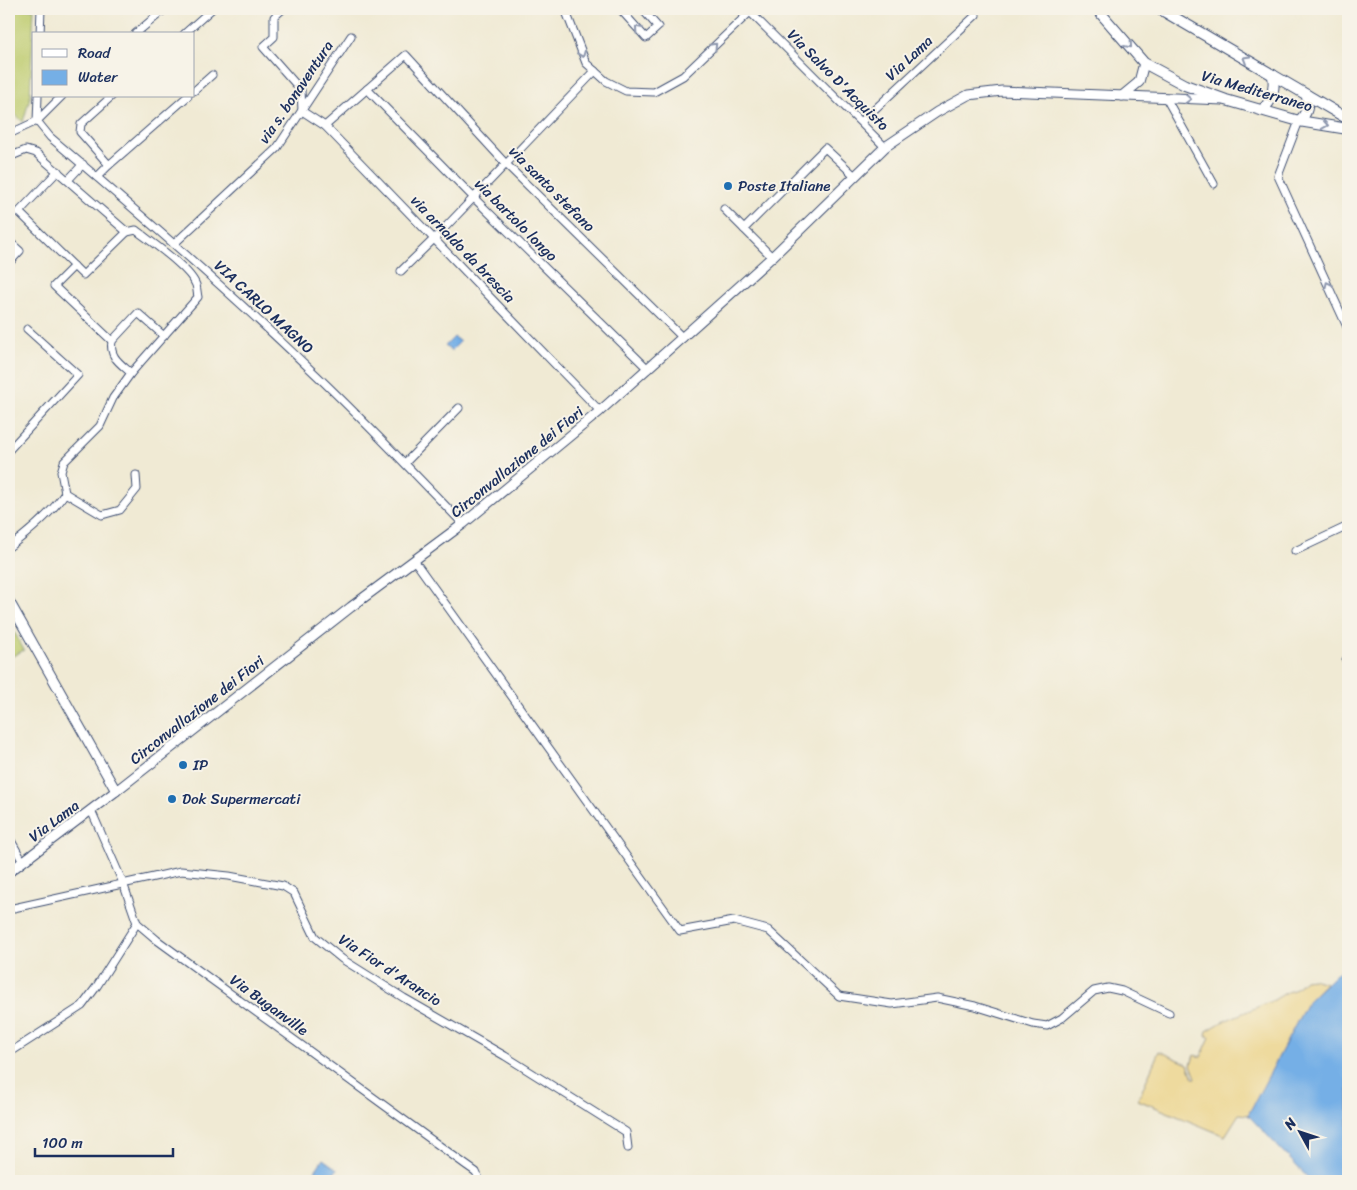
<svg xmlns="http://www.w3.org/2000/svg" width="1357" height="1190" font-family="Sriracha,sans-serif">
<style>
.green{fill:#bdcb6d;stroke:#6c7d66}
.sand{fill:#eeda9e;stroke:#84847e}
.water{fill:#75afe6;stroke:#486fa2}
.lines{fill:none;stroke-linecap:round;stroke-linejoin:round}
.minor-casing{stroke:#3b4b70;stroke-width:9}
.tertiary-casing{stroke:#3b4b70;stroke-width:11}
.secondary-casing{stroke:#3b4b70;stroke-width:12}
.minor{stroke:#fff;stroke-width:7}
.tertiary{stroke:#fff;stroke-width:9}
.secondary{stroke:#fff;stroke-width:10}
.oneway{stroke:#8d97ae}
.poi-dot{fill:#1f6fb2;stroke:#f7f3e8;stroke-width:2}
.labels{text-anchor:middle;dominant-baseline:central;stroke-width:4;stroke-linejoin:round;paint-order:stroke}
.street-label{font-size:15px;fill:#1b2f5e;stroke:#f7f3e8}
.poi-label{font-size:15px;fill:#1b2f5e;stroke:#f7f3e8;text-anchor:start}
</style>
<rect width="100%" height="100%" fill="#f7f3e8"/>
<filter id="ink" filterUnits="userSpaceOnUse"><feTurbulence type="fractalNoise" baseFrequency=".02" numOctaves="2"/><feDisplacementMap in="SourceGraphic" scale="10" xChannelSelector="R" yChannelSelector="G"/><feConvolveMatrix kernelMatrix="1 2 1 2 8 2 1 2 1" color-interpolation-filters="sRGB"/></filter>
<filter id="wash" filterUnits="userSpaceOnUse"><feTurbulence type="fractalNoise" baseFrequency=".0096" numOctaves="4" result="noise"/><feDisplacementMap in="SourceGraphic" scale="20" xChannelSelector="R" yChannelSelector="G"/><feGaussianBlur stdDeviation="1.12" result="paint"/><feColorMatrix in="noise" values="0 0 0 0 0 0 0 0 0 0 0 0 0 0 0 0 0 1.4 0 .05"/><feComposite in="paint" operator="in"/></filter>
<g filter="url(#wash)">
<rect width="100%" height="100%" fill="#f0ead4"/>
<!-- green -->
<g class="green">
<path d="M9 9H34L30 98 23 122 9 109Z"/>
<path d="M9 622 24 650 9 658Z"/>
</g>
<!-- sand -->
<path class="sand" d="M1312 979 1326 983 1308 1001 1248 1115 1239 1114 1225 1136 1138 1100 1159 1051 1188 1064 1193 1078H1196L1191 1065 1194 1055 1201 1057 1210 1037 1206 1035 1207 1031 1222 1022 1274 1000 1287 992 1294 990 1305 980Z"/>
<!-- water -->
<g class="water">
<path d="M454 337 460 342 451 351 445 346Z"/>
<path d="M1348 963V1181H1311L1248 1115 1308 1001Z"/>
<path d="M323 1159 337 1169 329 1181 315 1171Z"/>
</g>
</g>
<g filter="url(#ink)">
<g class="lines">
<defs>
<g id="minor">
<path d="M283 9 274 17V37L263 47 301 90 302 111 325 126 600 411"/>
<path d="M565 9 586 63 606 81 626 91 654 92 683 76 753 9"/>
<path d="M620 9 646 38 658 27 642 9"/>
<path d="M750 12 885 147"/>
<path d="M40 34 41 9"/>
<path d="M135 34 165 9"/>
<path d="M184 34 212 9"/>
<path d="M367 89 474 198 648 369"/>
<path d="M194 91 212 75"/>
<path d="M38 96 37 121 50 137C139 213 227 289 311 370 363 419 413 472 463 524"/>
<path d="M112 96 81 124 80 132 109 165 188 96"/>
<path d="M1166 98 1214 184"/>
<path d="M1299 121 1278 176 1348 329"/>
<path d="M861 122 976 15"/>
<path d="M325 126 406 55 506 164 683 338"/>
<path d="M9 134 37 121 62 96"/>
<path d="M9 157 26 150 36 153 127 232 136 230C151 242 190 268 196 285 197 288 197 293 198 297L131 373 113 398 100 426 64 462 61 472 65 493C51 514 29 532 9 547"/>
<path d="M58 171 19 212 83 275 127 232"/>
<path d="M97 177 109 165"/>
<path d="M68 180 83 164"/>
<path d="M724 209 772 257"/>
<path d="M744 229 825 148 855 176"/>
<path d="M9 241 20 251 9 263"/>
<path d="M174 244 277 148 351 36"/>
<path d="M74 266 54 286 112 341 138 313 164 336"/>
<path d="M401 271 435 238 595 71"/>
<path d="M112 341C109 357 120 363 131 373"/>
<path d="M9 450 78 375 27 329"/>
<path d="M405 463 459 408"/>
<path d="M65 493 102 515 120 510 137 489 136 475"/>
<path d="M1295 551 1348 526"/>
<path d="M414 560 680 931 734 921 768 930 839 996 892 1004 937 998 975 1006 1033 1024 1047 1026 1062 1018 1094 991 1108 988 1122 991 1169 1013"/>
<path d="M1346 660H1348"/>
<path d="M91 810 123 883 137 923 157 940 466 1165 476 1172 480 1181"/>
<path d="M9 837 23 862"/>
<path d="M9 909 181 871 229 876 283 886 294 893 315 937 342 959 404 998 505 1056 626 1132 628 1148"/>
<path d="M9 1053 82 1006 97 986 137 923"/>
</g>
<g id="tertiary">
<path d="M1122 96 1139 82 1144 63"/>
<path d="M9 601 116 791 351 607 463 524 600 411 772 257 885 147 937 112 968 95 1002 91 1223 100"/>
<path d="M9 872 116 791"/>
</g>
<g id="secondary">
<path d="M1097 9 1144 63 1185 85 1226 100 1299 121 1348 129"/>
<path d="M1160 9 1348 119"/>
<path d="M1262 110C1273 101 1275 89 1273 75"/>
<path d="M1299 121C1308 113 1308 106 1307 95"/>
</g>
</defs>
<!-- minor casing -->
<use href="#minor" class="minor-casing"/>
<!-- tertiary casing -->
<use href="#tertiary" class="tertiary-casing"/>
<!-- secondary casing -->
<use href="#secondary" class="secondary-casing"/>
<!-- minor -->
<use href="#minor" class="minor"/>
<!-- tertiary -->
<use href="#tertiary" class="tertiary"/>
<!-- secondary -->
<use href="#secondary" class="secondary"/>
</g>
<!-- one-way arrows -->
<defs><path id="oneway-chevron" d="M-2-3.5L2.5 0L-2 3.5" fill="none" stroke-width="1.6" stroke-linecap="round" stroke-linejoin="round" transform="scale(1.25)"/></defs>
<g class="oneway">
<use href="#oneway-chevron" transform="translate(638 29) rotate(-132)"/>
<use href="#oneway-chevron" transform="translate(1129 45) rotate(49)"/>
<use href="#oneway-chevron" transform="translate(714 46) rotate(-45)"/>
<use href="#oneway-chevron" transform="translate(582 54) rotate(68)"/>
<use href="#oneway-chevron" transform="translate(1246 59) rotate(-150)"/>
<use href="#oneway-chevron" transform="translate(1188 99) rotate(3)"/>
<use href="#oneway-chevron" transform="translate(1325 125) rotate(9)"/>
<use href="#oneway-chevron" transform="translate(1328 285) rotate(-115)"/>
</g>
</g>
<!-- markers -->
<g class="poi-dot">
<circle cx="728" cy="186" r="5"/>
<circle cx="183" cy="765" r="5"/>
<circle cx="172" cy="799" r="5"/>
</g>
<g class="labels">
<!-- street labels -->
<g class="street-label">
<text transform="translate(909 58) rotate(-43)">Via Lama</text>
<text transform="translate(838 80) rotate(45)">Via Salvo D'Acquisto</text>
<text transform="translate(1257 91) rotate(16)">Via Mediterraneo</text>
<text transform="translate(296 92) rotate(-56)">via s. bonaventura</text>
<text transform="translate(552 189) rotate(45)">via santo stefano</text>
<text transform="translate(516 220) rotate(45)">via bartolo longo</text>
<text transform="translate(463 249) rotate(46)">via arnaldo da brescia</text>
<text transform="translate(264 307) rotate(43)">VIA CARLO MAGNO</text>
<text transform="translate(517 462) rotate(-39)">Circonvallazione dei Fiori</text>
<text transform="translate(197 710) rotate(-38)">Circonvallazione dei Fiori</text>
<text transform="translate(54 821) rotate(-37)">Via Lama</text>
<text transform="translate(390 970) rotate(33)">Via Fior d'Arancio</text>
<text transform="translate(269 1005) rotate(36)">Via Buganville</text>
</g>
<!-- poi labels -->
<g class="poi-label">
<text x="738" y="186">Poste Italiane</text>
<text x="193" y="765">IP</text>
<text x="182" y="799">Dok Supermercati</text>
</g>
</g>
<!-- margin -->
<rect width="1357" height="1190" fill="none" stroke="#f7f3e8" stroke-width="30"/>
<!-- legend -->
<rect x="32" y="32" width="162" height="65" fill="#f7f3e8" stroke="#9fa5b1"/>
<rect x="42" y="49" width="25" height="8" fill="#ffffff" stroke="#9fa5b1"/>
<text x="78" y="58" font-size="15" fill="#1b2f5e">Road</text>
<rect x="42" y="70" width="25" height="15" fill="#75afe6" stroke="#9fa5b1"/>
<text x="78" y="82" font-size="15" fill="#1b2f5e">Water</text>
<!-- north arrow -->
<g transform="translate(1300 1132) rotate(310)" stroke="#f7f3e8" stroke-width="4" paint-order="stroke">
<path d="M0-4L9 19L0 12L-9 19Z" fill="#1b2f5e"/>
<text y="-8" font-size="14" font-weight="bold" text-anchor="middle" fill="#1b2f5e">N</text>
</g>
<!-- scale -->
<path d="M35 1148v8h138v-8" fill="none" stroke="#1b2f5e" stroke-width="2.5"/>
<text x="42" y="1148" font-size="15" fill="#1b2f5e" stroke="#f7f3e8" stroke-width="4" paint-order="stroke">100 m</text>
</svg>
